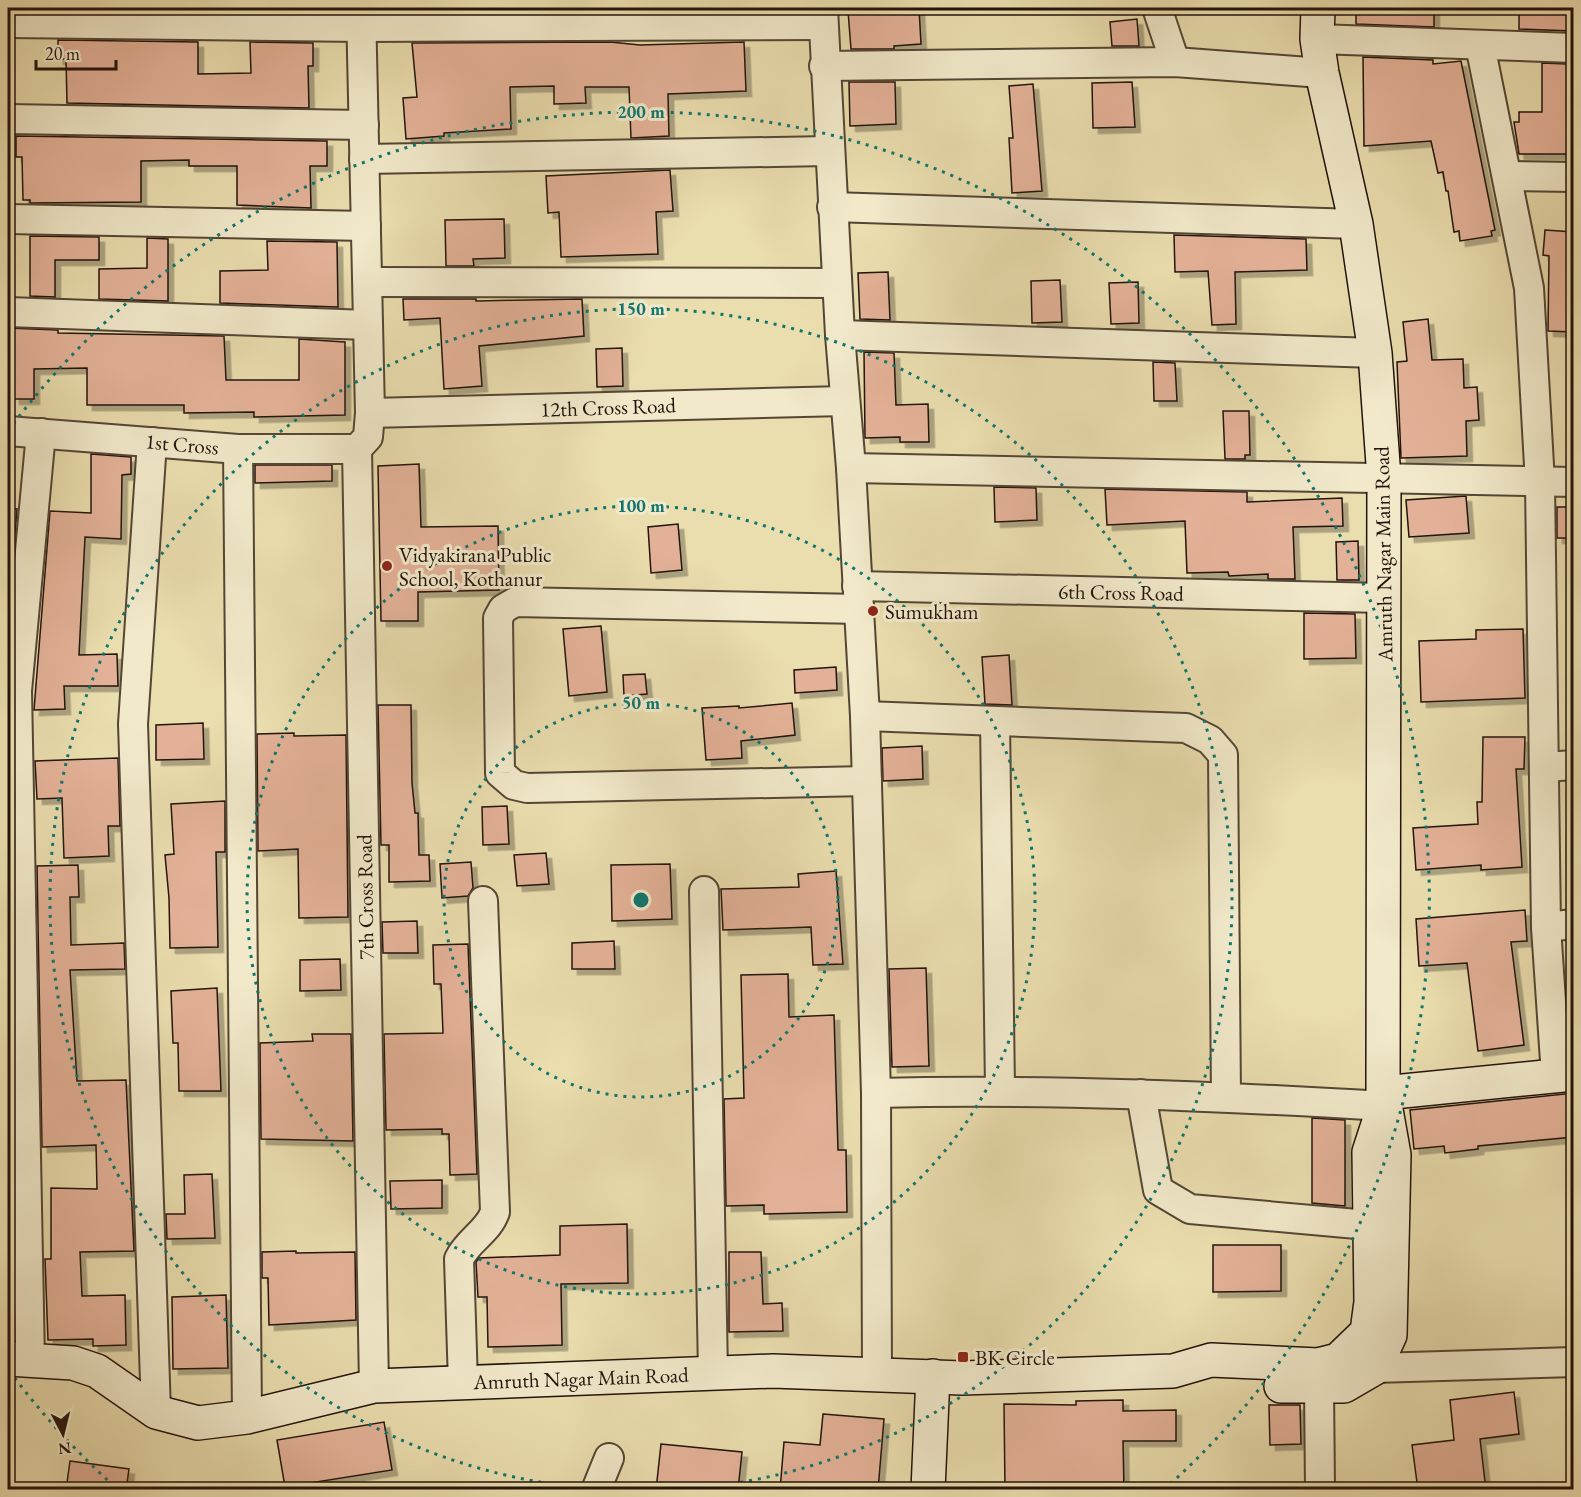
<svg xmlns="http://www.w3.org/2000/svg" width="1581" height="1497" font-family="'EB Garamond',serif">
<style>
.building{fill:#e3b197;stroke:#22130b;stroke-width:1.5;filter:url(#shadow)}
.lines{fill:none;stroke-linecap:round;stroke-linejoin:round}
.street-casing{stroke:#544634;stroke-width:32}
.secondary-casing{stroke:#22130b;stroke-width:36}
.street{stroke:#f1e9ca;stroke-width:28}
.secondary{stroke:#f1e9ca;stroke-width:33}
.ring{fill:none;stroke:#0f766e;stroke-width:3;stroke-dasharray:3 6}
.poi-dot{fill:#8f2418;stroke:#f1e9ca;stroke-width:2}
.labels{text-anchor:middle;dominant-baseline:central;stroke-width:6;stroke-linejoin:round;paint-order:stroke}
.street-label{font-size:21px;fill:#22130b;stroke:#f1e9ca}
.poi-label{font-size:21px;fill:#22130b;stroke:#f1e9ca;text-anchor:start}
.centre{fill:#0f766e;stroke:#f1e9ca;stroke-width:3}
.ring-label{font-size:18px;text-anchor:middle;font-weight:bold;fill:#0f766e;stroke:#f1e9ca;stroke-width:6;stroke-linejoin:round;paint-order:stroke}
</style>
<defs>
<filter id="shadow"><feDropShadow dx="5.5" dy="5.5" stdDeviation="0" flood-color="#0004"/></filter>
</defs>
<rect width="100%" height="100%" fill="#eaddae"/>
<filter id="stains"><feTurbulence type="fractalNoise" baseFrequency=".00333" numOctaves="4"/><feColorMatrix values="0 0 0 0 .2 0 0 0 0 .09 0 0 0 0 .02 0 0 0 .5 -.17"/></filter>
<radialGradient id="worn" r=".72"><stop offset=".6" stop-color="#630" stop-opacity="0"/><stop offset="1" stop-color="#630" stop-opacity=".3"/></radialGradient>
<!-- building -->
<g class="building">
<path d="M493 8H597V9L493 10Z"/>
<path d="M919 8 921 44 894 46V49H851L848 11Z"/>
<path d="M1356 8H1434V27L1356 24Z"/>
<path d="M1519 8H1574V31L1519 29Z"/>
<path d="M1137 19 1139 46H1112L1110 22Z"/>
<path d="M58 40 198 42V74L251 73 250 42 313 43V66H308L309 108 67 103 66 59H58Z"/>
<path d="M610 42 640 45 744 42 746 91 668 94 669 136 631 138 629 87H585L586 103 554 104V86L510 87 511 129 444 133V136L406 139 403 98 417 97 412 43Z"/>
<path d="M1363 57 1433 60V64L1461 61 1495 230 1491 231 1492 236 1460 241 1459 231 1454 232 1448 191H1446L1443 172 1438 173 1431 141 1364 146Z"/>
<path d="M1542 63 1568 64V113H1574V154H1519L1514 122H1519V112H1542Z"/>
<path d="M849 82H895L896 124 850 126Z"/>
<path d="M1132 82 1135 127 1093 128 1092 83Z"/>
<path d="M1033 84 1042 191 1012 193 1009 138H1013L1009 86Z"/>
<path d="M16 136 327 141V166H310L311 208 237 205V166H189V160L141 161V202L30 203V200H23L22 157H16Z"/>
<path d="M670 170 673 211 656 212 658 254 561 257 559 212 548 213 546 176Z"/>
<path d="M504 219 505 258 473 259 474 266H446L445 220Z"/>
<path d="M1545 230 1574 232V332L1548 331 1549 256 1543 255Z"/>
<path d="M1174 235 1306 239 1307 270 1235 272 1236 324 1212 325 1208 271 1175 272Z"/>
<path d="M30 236 99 237V260H55V297L30 296Z"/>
<path d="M147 238 168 239V301L99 299V269L147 268Z"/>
<path d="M267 241 337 242 338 307 220 303V271L268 270Z"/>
<path d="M888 272 890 320 860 319 858 273Z"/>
<path d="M1060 280 1062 322 1032 323 1031 281Z"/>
<path d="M1138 282 1139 323 1111 324 1109 283Z"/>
<path d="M403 299H476V301L582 299 584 336 479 346 482 386 444 389 440 318 404 320Z"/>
<path d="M1428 319 1432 360 1463 359 1464 388 1477 387 1479 420 1466 421 1467 456 1401 458 1397 362 1407 361 1403 322Z"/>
<path d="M8 328 58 330V333L224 336 226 380H299V339L345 342V415L254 417V412L184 413V405H87V368L34 369V399H14L13 358H8Z"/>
<path d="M622 348 623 386 597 387 596 349Z"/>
<path d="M864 352 894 353 896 405 928 404 929 442H900V437L865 438Z"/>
<path d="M1153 362 1175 363 1177 401H1154Z"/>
<path d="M1223 411H1249L1250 455H1245V459H1225Z"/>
<path d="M91 454 131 457V474L122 475 121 539 85 537 79 655 117 654 118 686H64L65 709 34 710 50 511 91 513Z"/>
<path d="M419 464 421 527 498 526 499 590 418 592V621H381L378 466Z"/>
<path d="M255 465H332V481L255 483Z"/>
<path d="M994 487 1036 488 1037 520 995 522Z"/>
<path d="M1105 489 1247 492V502L1342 498 1343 526 1293 527 1295 579H1268V574L1229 576 1228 572 1187 573 1185 521 1107 525Z"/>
<path d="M1466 496 1469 533 1409 537 1406 500Z"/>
<rect x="1557" y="507" width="17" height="31"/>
<path d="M8 508 17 509 15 533H8Z"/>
<path d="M678 524 682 570 651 573 648 527Z"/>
<path d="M1358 541 1359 580H1337L1336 542Z"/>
<path d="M1304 613 1355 614 1356 658 1304 659Z"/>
<path d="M601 626 607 692 569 696 563 629Z"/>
<path d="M1523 629 1525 698 1421 702 1419 641 1476 639V630Z"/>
<path d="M1009 655 1012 705 985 704 982 657Z"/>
<path d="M836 667 837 690 795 693 794 670Z"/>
<path d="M645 674 647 694 624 696 623 675Z"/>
<path d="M792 703 795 735 741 741 742 758 706 760 702 708 739 706V708Z"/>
<path d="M378 705H411L412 783 415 813H418L419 855H429L430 881 389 882V845H381Z"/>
<path d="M203 723 204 759 156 760V725Z"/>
<path d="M294 733V736L346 735 348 917 299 918 298 849 258 851 257 734Z"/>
<path d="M1483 737H1525L1524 769H1516L1522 867 1481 870V865L1416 870 1413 828 1478 824 1477 802H1482Z"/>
<path d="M922 746 923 779 883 781 882 748Z"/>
<path d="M118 758 120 826H108L109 856 64 858 62 798 37 799 35 761Z"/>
<path d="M225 801V852H216L218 947 170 948 169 898 165 855 174 854 171 804Z"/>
<path d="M507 806 509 844 483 845 482 807Z"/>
<path d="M546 853 549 884 517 886 514 855Z"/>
<path d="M471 862 473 888 468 896 442 898 440 864Z"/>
<path d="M670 864 672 919 612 921 611 865Z"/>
<path d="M78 865 79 897H70L71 945 124 943 125 969 70 970 77 1081 126 1080 134 1251 80 1252 82 1296 125 1295 126 1345 93 1346V1339L48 1340 45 1259H51V1188L97 1189 96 1145 42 1147 37 866Z"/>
<path d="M836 871 843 964 813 965 811 927 723 930 721 889 799 887 798 874Z"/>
<path d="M1525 910 1527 941 1511 942 1524 1045 1478 1051 1467 963 1419 966 1416 919Z"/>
<path d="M417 921 418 953H383L382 922Z"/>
<path d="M614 941 615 969H572V943Z"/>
<path d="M468 944 477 1174 450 1175 449 1134H442V1129L386 1130 384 1034 443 1033 441 984H434L433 945Z"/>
<path d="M340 959 341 990 300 991V960Z"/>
<path d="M926 968 929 1066 892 1067 889 969Z"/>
<path d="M788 974 789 1017 834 1015 838 1150H846L847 1212 764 1214V1205L726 1206 724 1099 744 1098 741 975Z"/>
<path d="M217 988 221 1091H179L178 1043H173L171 991Z"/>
<path d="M312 1034H351L353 1141 261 1139 260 1043 313 1041Z"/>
<path d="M1574 1093V1137L1478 1146V1149L1445 1153 1444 1146 1414 1149 1410 1110Z"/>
<path d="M1312 1118 1345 1120V1206L1312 1203Z"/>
<path d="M212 1174 215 1238 167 1239 166 1214H185L184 1175Z"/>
<path d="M442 1180V1208L391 1209 390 1181Z"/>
<path d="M627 1224 628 1283 561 1284 562 1345 488 1347 487 1297H478L476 1262 479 1258 560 1255V1226Z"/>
<path d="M1213 1245H1281V1291L1213 1292Z"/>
<path d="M296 1251V1253L355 1252 356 1320 269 1325 268 1278H262V1252Z"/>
<path d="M729 1252H761L763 1304 782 1303 783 1331 729 1332Z"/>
<path d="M226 1295 228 1368 173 1369 172 1297Z"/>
<path d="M1514 1392 1519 1434 1480 1439 1486 1490H1418L1412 1445 1454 1440 1450 1400Z"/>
<path d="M1123 1400V1411L1176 1410V1441H1123L1124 1490H1005L1004 1404 1076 1405V1401Z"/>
<path d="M1269 1405H1300L1301 1444 1270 1445Z"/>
<path d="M823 1414 884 1419 878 1490H780L784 1442 820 1445Z"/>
<path d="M384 1422 392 1470 285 1487 277 1440Z"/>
<path d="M661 1444 742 1452 738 1490H656Z"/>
<path d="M70 1461 129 1469 126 1490H66Z"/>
</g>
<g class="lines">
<defs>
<g id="street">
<path d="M361 8 370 413 368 437 357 449 374 1386"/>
<path d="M823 8 840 335 851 468 865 716 876 1093 877 1376"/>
<path d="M1157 8 1175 62"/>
<path d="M8 23 362 27 822 25"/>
<path d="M1317 39 1574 48"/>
<path d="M1480 45 1529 288 1540 483 1546 927 1556 1076"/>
<path d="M824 66 1175 62 1322 73"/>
<path d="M8 119 364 125"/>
<path d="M364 159 829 151"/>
<path d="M1507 176 1574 177"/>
<path d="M832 207 1356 224"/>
<path d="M8 219 366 226"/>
<path d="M368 282 837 283"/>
<path d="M8 312 368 325"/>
<path d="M840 335 1375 353"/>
<path d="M370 413 845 401"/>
<path d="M8 431 238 449H357"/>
<path d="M152 442 133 724 156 1412"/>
<path d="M238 449 247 1417"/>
<path d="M851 468 1574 482"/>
<path d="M857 586 1385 598"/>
<path d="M860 609 515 602 503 609 498 618 500 773 514 785 527 788 867 781"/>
<path d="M865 716 1186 728 1210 740 1223 755 1226 1097"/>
<path d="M995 721 1000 1090"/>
<path d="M1545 767 1574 765"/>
<path d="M704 891 713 1373"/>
<path d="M1546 927 1574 924"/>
<path d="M876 1093C1046 1089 1215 1096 1384 1106"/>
<path d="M1141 1094 1158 1190 1190 1209 1368 1225"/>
<path d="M30 1361 17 691 41 433"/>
<path d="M1375 1368 1574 1362"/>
<path d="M463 1383 459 1259C468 1240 488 1232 495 1212L483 901"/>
<path d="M1319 1387 1320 1490"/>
<path d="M596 1490 609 1458"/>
</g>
<g id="secondary">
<path d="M1383 1093 1574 1074"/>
<path d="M8 1359 73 1363 97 1371 156 1412 198 1423 247 1417 374 1386 773 1371 962 1378 1173 1371 1211 1360 1318 1365 1338 1360 1367 1332 1371 1302 1369 1152 1384 1106"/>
<path d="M1281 1386H1344L1375 1368 1390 1335 1394 1155 1383 1093 1384 478 1375 353 1356 224 1322 73 1317 39 1318 8"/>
<path d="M928 1490 933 1376"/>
</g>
</defs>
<!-- street casing -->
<use href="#street" class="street-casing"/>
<!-- secondary casing -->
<use href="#secondary" class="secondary-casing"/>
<!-- street -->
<use href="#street" class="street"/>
<!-- secondary -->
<use href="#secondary" class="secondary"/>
</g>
<!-- distance rings -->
<g class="ring">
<circle cx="641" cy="900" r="197"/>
<circle cx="641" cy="900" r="394"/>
<path d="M595 1489A591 591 0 1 1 687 1489"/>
<path d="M114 1486A788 788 0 0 1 8 1369M8 431A788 788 0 1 1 1168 1486"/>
</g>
<!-- markers -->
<g class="poi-dot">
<circle cx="387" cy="566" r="6"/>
<circle cx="873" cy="611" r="6"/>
<rect x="957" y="1351" width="12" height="12" rx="3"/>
</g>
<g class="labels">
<!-- street labels -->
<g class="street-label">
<text transform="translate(608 407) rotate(-2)">12th Cross Road</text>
<text transform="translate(182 444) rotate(5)">1st Cross</text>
<text transform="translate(1383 554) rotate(-91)">Amruth Nagar Main Road</text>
<text transform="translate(1121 592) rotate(1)">6th Cross Road</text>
<text transform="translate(365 897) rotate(-91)">7th Cross Road</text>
<text transform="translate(581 1378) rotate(-2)">Amruth Nagar Main Road</text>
</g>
<!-- poi labels -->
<g class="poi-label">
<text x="399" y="554">Vidyakirana Public<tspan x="399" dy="24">School, Kothanur</tspan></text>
<text x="885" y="611">Sumukham</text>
<text x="975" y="1357">BK Circle</text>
</g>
</g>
<circle cx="641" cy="900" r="9" class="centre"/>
<g class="ring-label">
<text x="641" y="118">200 m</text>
<text x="641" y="315">150 m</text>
<text x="641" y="512">100 m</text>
<text x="641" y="709">50 m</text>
</g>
<!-- margin -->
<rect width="1581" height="1497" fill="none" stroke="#eaddae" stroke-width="30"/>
<rect x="9" y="9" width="1563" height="1479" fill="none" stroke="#22130b" stroke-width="3"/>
<rect x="15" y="15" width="1551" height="1467" fill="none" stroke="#22130b" stroke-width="1.5"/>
<!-- north arrow -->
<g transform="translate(63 1434) rotate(173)" stroke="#f1e9ca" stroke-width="4.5" paint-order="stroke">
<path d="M0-4.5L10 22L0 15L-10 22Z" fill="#22130b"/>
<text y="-9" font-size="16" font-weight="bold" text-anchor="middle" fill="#22130b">N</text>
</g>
<!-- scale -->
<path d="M36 60v9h80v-9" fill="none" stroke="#22130b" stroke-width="3"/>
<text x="45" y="60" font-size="18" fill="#22130b" stroke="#f1e9ca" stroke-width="4.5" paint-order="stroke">20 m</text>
<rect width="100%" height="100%" filter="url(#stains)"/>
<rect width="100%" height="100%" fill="url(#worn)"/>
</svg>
